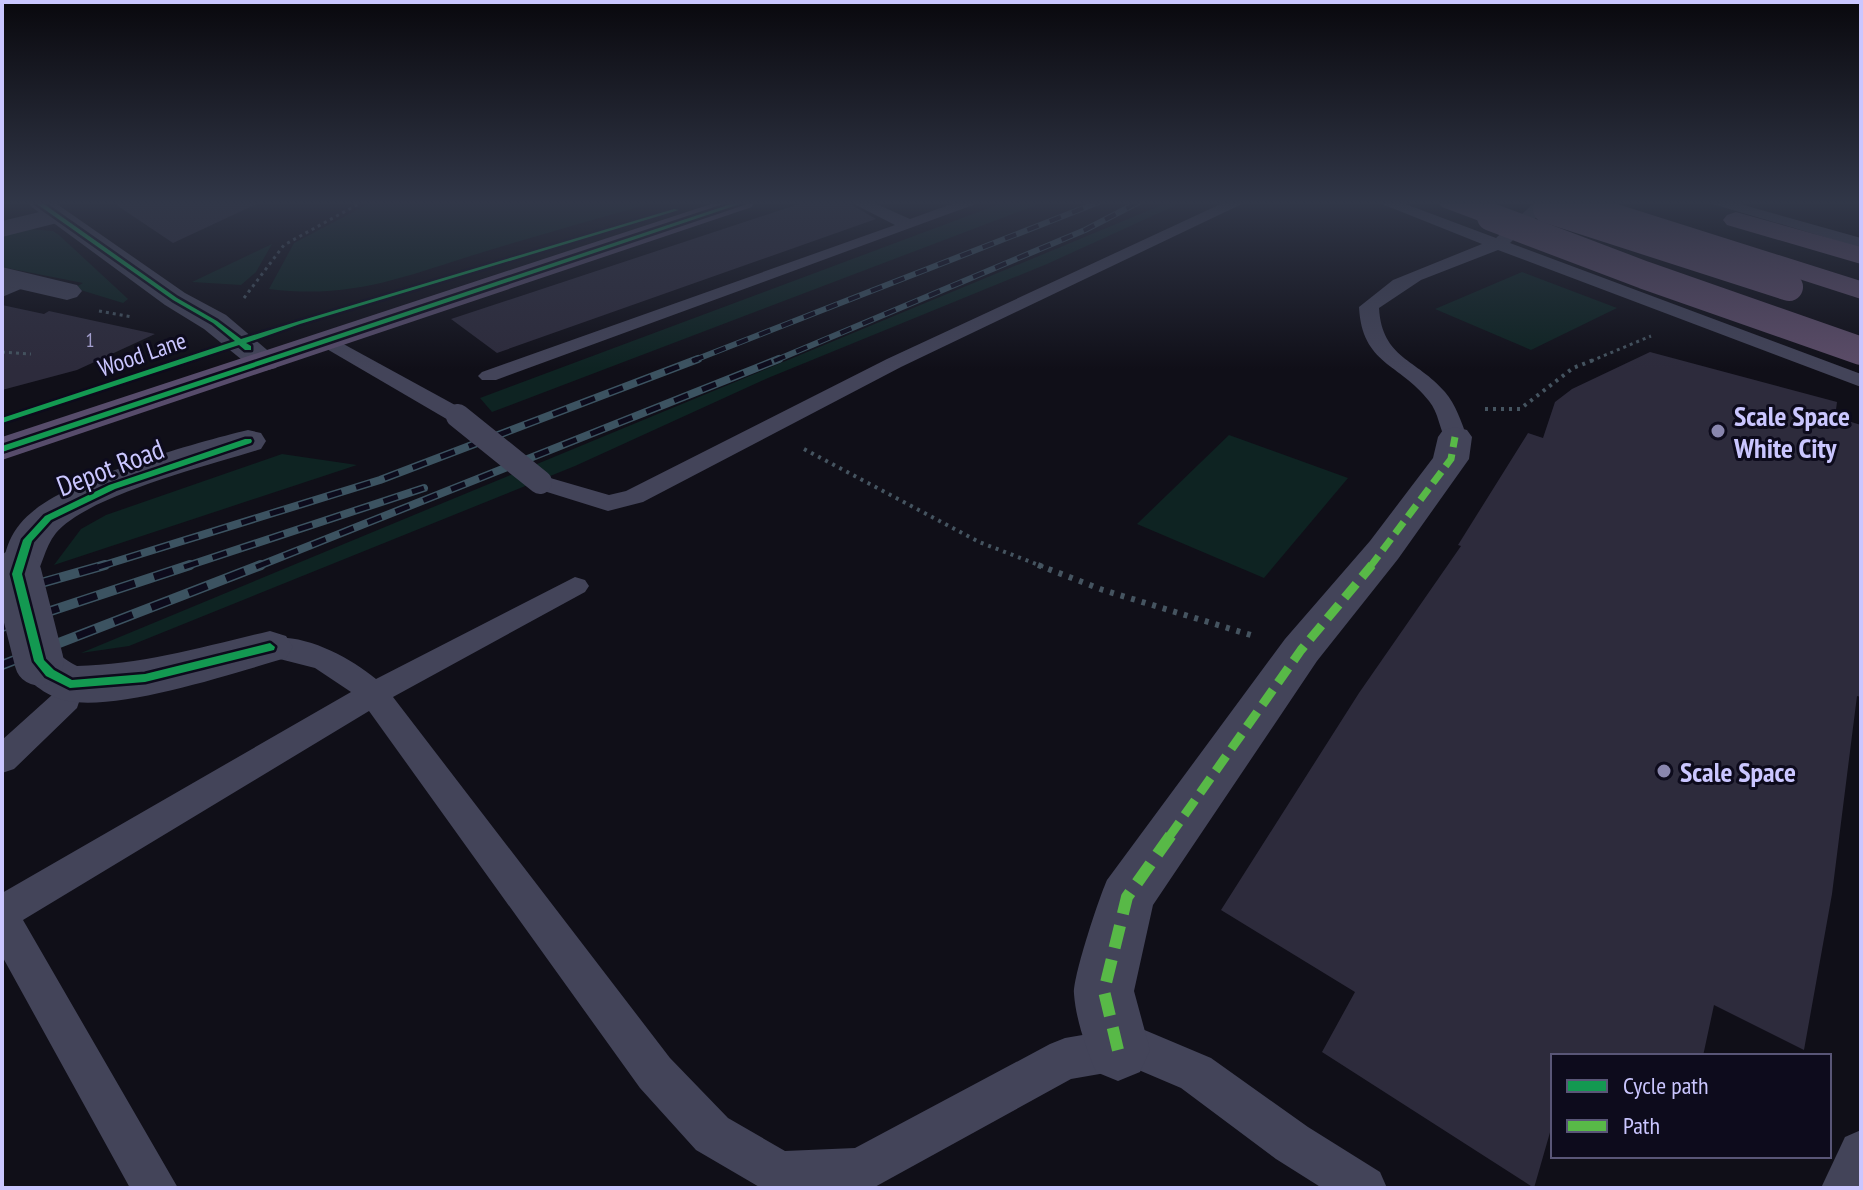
<svg xmlns="http://www.w3.org/2000/svg" width="1863" height="1190" font-family="'PT Sans Narrow',sans-serif">
<style>
.green{fill:#0e2322}
.building{fill:#2d2b3c}
.lines{fill:none;stroke-linecap:round;stroke-linejoin:round}
.path-far2{stroke:#455460;stroke-width:3;stroke-dasharray:3 4;stroke-linecap:butt}
.path-far1{stroke:#455460;stroke-width:4;stroke-dasharray:3 5;stroke-linecap:butt}
.path{stroke:#455460;stroke-width:6;stroke-dasharray:4 7;stroke-linecap:butt}
.service{fill:#434459;fill-rule:evenodd}
.pedestrian{fill:#434459;fill-rule:evenodd}
.minor{fill:#434459;fill-rule:evenodd}
.tertiary{fill:#434459;fill-rule:evenodd}
.primary{fill:#574c6b;fill-rule:evenodd}
.trunk{fill:#5c4c68;fill-rule:evenodd}
.rail-far2-casing{stroke:#3c5361;stroke-width:6}
.rail-far1-casing{stroke:#3c5361;stroke-width:8}
.rail-casing{stroke:#3c5361;stroke-width:10}
.rail-far2{stroke:#0d0b1c;stroke-width:4;stroke-dasharray:12;stroke-linecap:butt}
.rail-far1{stroke:#0d0b1c;stroke-width:5;stroke-dasharray:15;stroke-linecap:butt}
.rail{stroke:#0d0b1c;stroke-width:7;stroke-dasharray:20;stroke-linecap:butt}
.service-bridge{stroke:#434459;stroke-width:24}
.minor-bridge{stroke:#434459;stroke-width:49}
.trunk-bridge{stroke:#5c4c68;stroke-width:28}
.quiet-far2{stroke:#58b947;stroke-width:7;stroke-dasharray:14 7;stroke-linecap:butt}
.quiet-far1{stroke:#58b947;stroke-width:9;stroke-dasharray:18 9;stroke-linecap:butt}
.quiet{stroke:#58b947;stroke-width:12;stroke-dasharray:23 12;stroke-linecap:butt}
.cycleway-casing{stroke:#0d0b1c;stroke-width:5}
.cycleway{fill:#139951;fill-rule:evenodd}
.poi-dot{fill:#8986ae;stroke:#0d0b1c;stroke-width:3}
.labels{text-anchor:middle;dominant-baseline:central;stroke-width:6;stroke-linejoin:round;paint-order:stroke}
.far-number-label{font-size:20px;fill:#a39fce}
.far-street-label{font-size:24px;fill:#cac6ff;stroke:#0d0b1c}
.poi-label{font-size:28px;font-weight:bold;fill:#cac6ff;stroke:#0d0b1c;text-anchor:start}
.street-label{font-size:28px;fill:#cac6ff;stroke:#0d0b1c}
</style>
<rect width="100%" height="100%" fill="#100f18"/>
<!-- green -->
<g class="green">
<path d="M372 202H656C601 218 545 233 490 250 410 274 356 300 269 289L294 243Z"/>
<path d="M1005 202H1044L492 412 480 398Z"/>
<path d="M1169 202H1183L1047 264 768 378 575 466 129 646 81 653Z"/>
<path d="M19 228 53 231 59 235 128 299 123 303 74 288 83 283 2 267V232Z"/>
<path d="M272 244 256 272 241 285 192 282Z"/>
<path d="M1522 272 1617 308 1531 350 1435 309Z"/>
<path d="M1229 435 1348 478 1264 578 1137 524Z"/>
<path d="M282 454 357 465 54 565 81 529 106 515Z"/>
</g>
<!-- building -->
<g class="building">
<path d="M112 202H261L173 243Z"/>
<path d="M805 202H847L876 219 497 353 451 319Z"/>
<path d="M2 305 44 314 49 311 155 334 77 370 2 390Z"/>
<path d="M1650 352 1837 402 1835 417 1861 425V697L1857 696 1832 894 1804 1050 1714 1005 1703 1056H1553V1122L1534 1188 1322 1052 1355 992 1221 910 1359 693 1461 546 1458 545 1528 433 1543 438 1555 402 1572 389Z"/>
</g>
<g class="lines">
<!-- path-far2 -->
<g class="path-far2">
<path d="M244 298 284 245 362 202"/>
<path d="M99 311 132 317"/>
<path d="M2 352 31 354"/>
<path d="M1591 361 1651 336"/>
</g>
<!-- path-far1 -->
<g class="path-far1">
<path d="M1485 409H1520L1573 368 1596 359"/>
<path d="M804 449 979 542 1044 567"/>
</g>
<!-- path -->
<path class="path" d="M1038 565 1103 590 1254 636"/>
<!-- service -->
<g class="service">
<path d="M850 202H872L910 219 957 202H981L496 380H482L478 376 482 372 895 225Z"/>
<path d="M1225 202H1246L901 367 643 502 608 511 531 487 528 482 531 477 540 475 609 495 626 491 887 359Z"/>
<path d="M1377 202H1400L1496 238 1535 202H1552L1510 243 1861 374V387L1498 250 1421 280 1379 308C1382 359 1417 359 1445 392 1456 405 1461 421 1467 437L1463 442H1447C1439 429 1439 413 1429 401 1400 363 1362 365 1359 307L1393 280 1482 244Z"/>
<path d="M1706 202H1733L1861 238V248Z"/>
<path d="M22 277 31 282 28 286 2 297V284Z"/>
<path d="M327 335 466 411 469 416 458 423 450 421 320 345 317 341Z"/>
<path d="M575 577 585 580 589 586 585 592 393 697 670 1058 728 1118 785 1151 855 1148 1050 1044 1065 1038 1135 1026 1211 1058 1308 1127 1380 1172 1387 1188H1322L1276 1159 1181 1088 1134 1068 1071 1079 873 1188H761L696 1150 640 1088 369 711 23 920 178 1188H130L2 956V893L351 692 315 668 260 654 255 647 260 640C297 629 347 655 376 679Z"/>
<path d="M70 673 81 676 85 684 77 708 14 769 2 773V740L52 695 59 676Z"/>
<path d="M1861 1130V1188H1821L1845 1137Z"/>
</g>
<!-- pedestrian -->
<path class="pedestrian" d="M1455 427 1467 430 1472 437 1469 459 1398 559 1317 661 1153 905 1134 991 1150 1050 1140 1072 1118 1081 1096 1072C1086 1048 1076 1020 1074 994 1073 976 1099 898 1107 880L1285 639 1370 541 1433 458 1438 437 1443 430Z"/>
<!-- minor -->
<g class="minor">
<path d="M56 208 65 211 69 216 65 221 2 237V221Z"/>
<path d="M2 267 77 285 82 291 77 297 67 300 2 285Z"/>
<path d="M248 430 261 433 266 441 261 449C211 465 88 495 56 533 44 548 42 568 32 584L17 588 2 584C2 556 8 532 31 513 70 478 194 443 248 430Z"/>
<path d="M270 631 286 636 293 647 286 658C234 673 119 711 68 701 44 696 27 681 15 661L22 649C53 640 53 654 77 666 143 665 206 646 270 631Z"/>
</g>
<!-- tertiary -->
<path class="tertiary" d="M25 202H54L185 293 226 315 280 361 276 368 264 371 252 368 204 329 165 305Z"/>
<!-- primary -->
<path class="primary" d="M717 202H755L752 207 2 460V437Z"/>
<!-- trunk -->
<g class="trunk">
<path d="M1439 202C1459 202 1490 199 1504 217L1500 222H1482L1442 207Z"/>
<path d="M1572 202H1611L1861 281V299L1575 207Z"/>
<path d="M1736 212 1861 247V264L1727 225 1723 220 1727 215Z"/>
</g>
<defs>
<g id="rail-far2">
<path d="M692 361 1099 202"/>
<path d="M774 361 1085 230 1139 202"/>
</g>
<g id="rail-far1">
<path d="M98 567 380 480 698 359"/>
<path d="M184 567 424 488"/>
<path d="M256 567 779 359"/>
</g>
<g id="rail">
<path d="M2 594 105 565"/>
<path d="M2 627 190 565"/>
<path d="M2 665 261 565"/>
</g>
</defs>
<!-- rail-far2 casing -->
<use href="#rail-far2" class="rail-far2-casing"/>
<!-- rail-far1 casing -->
<use href="#rail-far1" class="rail-far1-casing"/>
<!-- rail casing -->
<use href="#rail" class="rail-casing"/>
<!-- rail-far2 -->
<use href="#rail-far2" class="rail-far2"/>
<!-- rail-far1 -->
<use href="#rail-far1" class="rail-far1"/>
<!-- rail -->
<use href="#rail" class="rail"/>
<!-- service-bridge -->
<path class="service-bridge" d="M458 416 540 482"/>
<!-- minor-bridge -->
<path class="minor-bridge" d="M17 574 39 661"/>
<!-- trunk-bridge -->
<g class="trunk-bridge">
<path d="M1547 209 1789 287"/>
<path d="M1491 217 1644 275 1861 351"/>
</g>
<!-- quiet-far2 -->
<path class="quiet-far2" d="M1370 567 1451 459 1455 437"/>
<!-- quiet-far1 -->
<path class="quiet-far1" d="M1169 837 1301 650 1372 565"/>
<!-- quiet -->
<path class="quiet" d="M1118 1050 1104 991 1127 897 1171 835"/>
<defs>
<g id="cycleway">
<path d="M34 202H41L177 298 217 321 241 339 296 322 674 209 679 210 300 324 246 343 251 346V350H245L239 345 2 423V418L235 341 213 323 173 300Z"/>
<path d="M737 202H746L2 452V446Z"/>
<path d="M245 439H251L252 441 251 443 115 489 51 520 32 541 22 574 44 660 54 670 72 680 145 674 270 643 275 647 274 650 145 682 70 688 46 676 34 661 12 574 23 540 45 516 109 485Z"/>
</g>
</defs>
<!-- cycleway casing -->
<use href="#cycleway" class="cycleway-casing"/>
<!-- cycleway -->
<use href="#cycleway" class="cycleway"/>
</g>
<!-- sky -->
<linearGradient id="sky" x2="0" y2="1"><stop stop-color="#09080d"/><stop offset="0.55" stop-color="#313748"/><stop offset="1" stop-color="#313748" stop-opacity="0"/></linearGradient>
<rect width="1863" height="369" fill="url(#sky)"/>
<!-- markers -->
<g class="poi-dot">
<circle cx="1718" cy="431" r="8"/>
<circle cx="1664" cy="771" r="8"/>
</g>
<g class="labels">
<!-- far-number labels -->
<g class="far-number-label">
<text x="90" y="340">1</text>
</g>
<!-- far-street labels -->
<g class="far-street-label">
<text transform="translate(142 354) rotate(-19)">Wood Lane</text>
</g>
<!-- poi labels -->
<g class="poi-label">
<text x="1734" y="415">Scale Space<tspan x="1734" dy="32">White City</tspan></text>
<text x="1680" y="771">Scale Space</text>
</g>
<!-- street labels -->
<g class="street-label">
<text transform="translate(110 467) rotate(-21)">Depot Road</text>
</g>
</g>
<!-- border -->
<rect width="1863" height="1190" fill="none" stroke="#cac6ff" stroke-width="8"/>
<!-- legend -->
<rect x="1551" y="1054" width="280" height="104" fill="#0d0b1c" stroke="#595677" stroke-width="2"/>
<rect x="1567" y="1080" width="40" height="12" fill="#139951" stroke="#595677" stroke-width="2"/>
<text x="1623" y="1094" font-size="24" fill="#cac6ff">Cycle path</text>
<rect x="1567" y="1120" width="40" height="12" fill="#58b947" stroke="#595677" stroke-width="2"/>
<text x="1623" y="1134" font-size="24" fill="#cac6ff">Path</text>
</svg>
